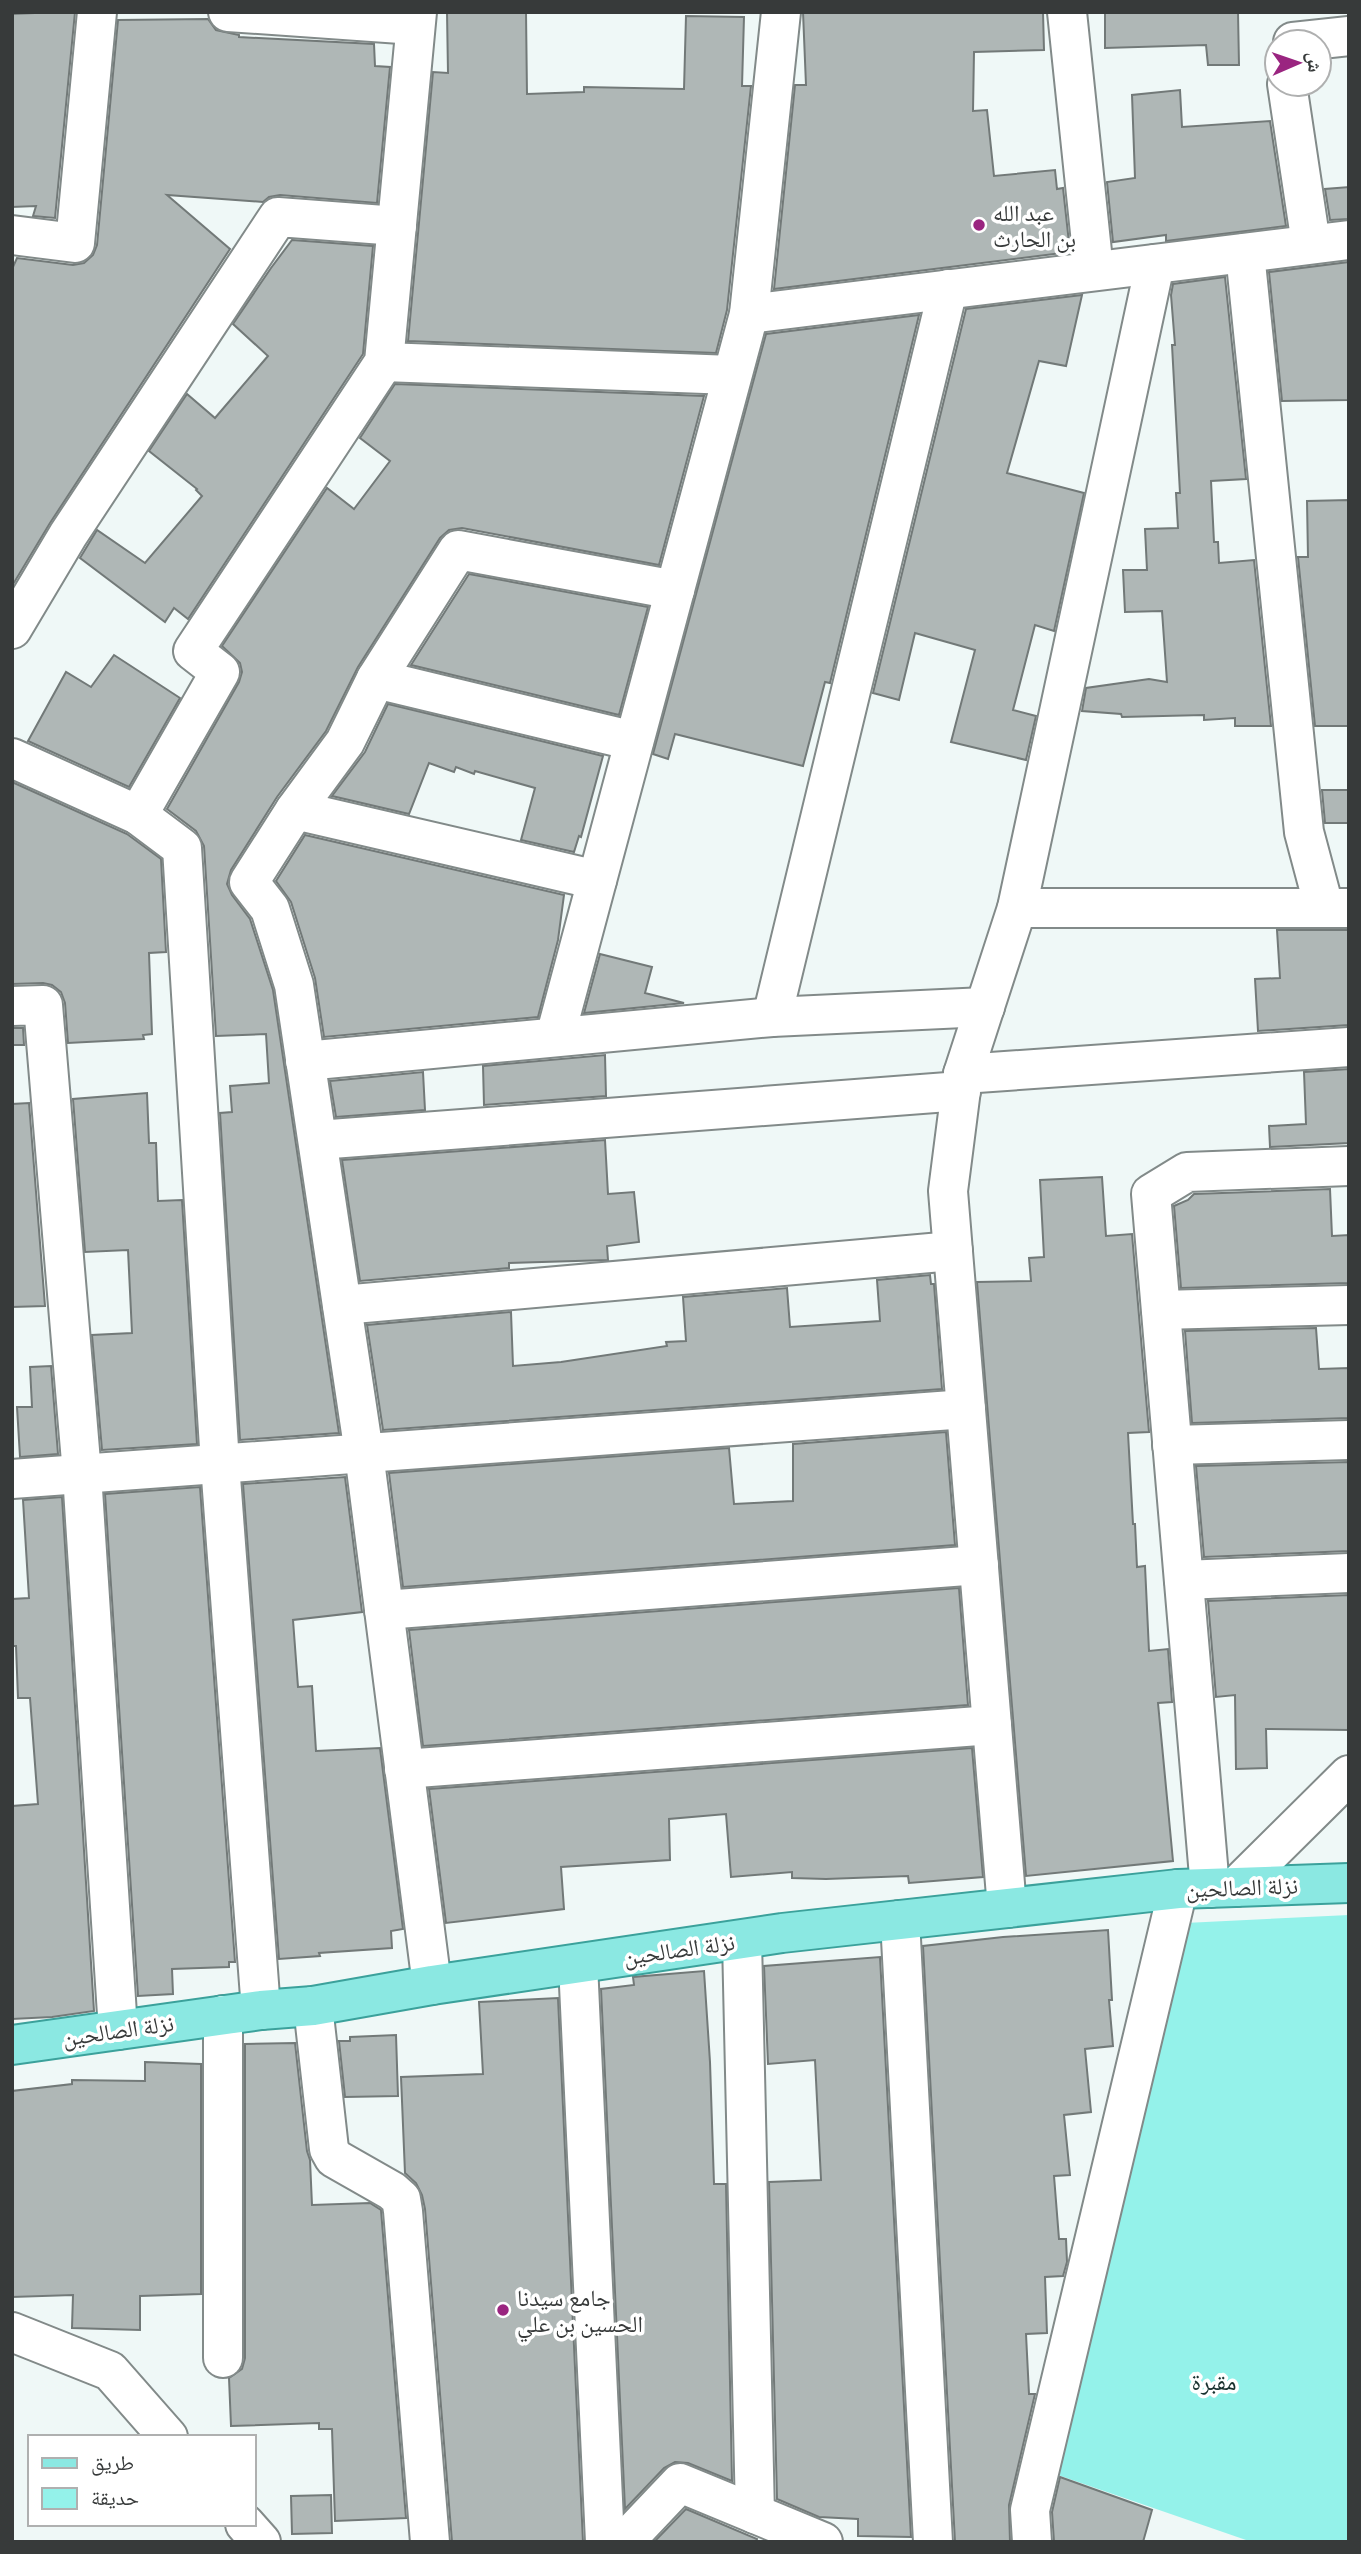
<svg xmlns="http://www.w3.org/2000/svg" width="1361" height="2554" font-family="'Archivo Narrow','Noto Naskh Arabic',sans-serif">
<style>
.green{fill:#94f2ea}
.building{fill:#afb7b6;stroke:#727978;stroke-width:2}
.lines{fill:none;stroke-linecap:round;stroke-linejoin:round}
.minor-casing{stroke:#828a89;stroke-width:42}
.tertiary-casing{stroke:#828a89;stroke-width:42}
.primary-casing{stroke:#3ba19b;stroke-width:42}
.minor{stroke:#fff;stroke-width:38}
.tertiary{stroke:#fff;stroke-width:38}
.primary{stroke:#8be8e2;stroke-width:38}
.poi-dot{fill:#9a2580;stroke:#fff;stroke-width:2.5}
.labels{text-anchor:middle;dominant-baseline:central;stroke-width:7;stroke-linejoin:round;paint-order:stroke}
.poi-label{font-size:23px;fill:#373a3a;stroke:#fff;text-anchor:start}
.street-label{font-size:23px;fill:#373a3a;stroke:#fff}
.park-label{font-size:23px;fill:#18302e;stroke:#fff}
</style>
<rect width="100%" height="100%" fill="#eff8f7"/>
<!-- green -->
<path class="green" d="M1349 1915V2542L1246 2540 1052 2473 1185 1923Z"/>
<!-- building -->
<g class="building">
<path d="M58 12H75L55 218 33 216 36 206 12 207V14Z"/>
<path d="M447 12H526L527 94 584 92V87L684 89 686 16 744 17 742 86H751L727 310 716 353 408 341 433 72 448 73Z"/>
<path d="M803 12H1043L1044 50 974 52 973 111 987 110 994 176 1055 170 1057 189 1063 188 1070 252 774 289 795 85H806Z"/>
<path d="M1105 12H1238L1239 65H1208L1206 45 1105 48Z"/>
<path d="M208 19 216 30 239 35V37L374 44 375 66 390 67 377 203 280 195 269 197 263 202 167 195 230 249 50 523 12 586V269L17 258 73 265 84 263 93 255 97 245 118 20Z"/>
<path d="M1180 90 1182 127 1270 121 1286 226 1166 241V235L1113 242 1107 182 1135 178 1132 95Z"/>
<path d="M1349 187V219L1330 220 1325 189Z"/>
<path d="M292 240 373 246 363 354 188 619 174 608 165 622 80 558 97 530 145 563 202 496 196 490 197 489 149 451 187 394 215 418 268 356 233 324 271 268Z"/>
<path d="M1349 262V400L1282 401 1269 272Z"/>
<path d="M1225 277 1246 479 1211 481 1214 542H1218L1219 563 1254 560 1271 726H1235V718L1204 720V715L1122 717 1121 714 1082 711 1086 688 1149 679 1167 682 1162 611 1125 612 1123 570H1147L1145 529 1178 528 1176 493H1180L1172 345H1175L1171 295 1173 284Z"/>
<path d="M1082 295 1066 366 1039 361 1007 473 1084 493 1054 631 1035 625 1013 710 1036 716 1026 760 951 742 975 650 915 633 899 700 873 693 966 309Z"/>
<path d="M919 315 830 683 825 682 803 766 675 734 668 759 653 754 766 334Z"/>
<path d="M395 384 704 396 659 565 462 528 449 530 440 538 358 667 326 731 277 797 231 870 227 884 232 895 250 919 273 990 339 1433 240 1440 220 1113 232 1112 230 1086 269 1083 266 1034 216 1036 204 846 196 831 167 809 239 682 242 672 240 663 222 646 327 488 354 509 390 461 360 438Z"/>
<path d="M1349 500V726H1315L1298 557H1308L1307 501Z"/>
<path d="M469 574 648 607 619 715 411 665Z"/>
<path d="M114 655 180 698 129 787 28 741 66 672 91 687Z"/>
<path d="M388 704 603 756 581 837 579 836 574 852 521 840 535 788 475 771 474 774 456 767 454 772 429 763 409 814 332 796 365 752Z"/>
<path d="M12 782 127 834 161 859 166 952 149 953 152 1034 143 1035 144 1039 68 1043 65 1003 61 992 52 985 43 983 12 984Z"/>
<path d="M1322 790H1349V823H1325Z"/>
<path d="M305 835 564 895 558 940 538 1017 324 1037 315 978 291 902 276 881Z"/>
<path d="M1277 930H1349V1025L1258 1031 1255 979 1280 978Z"/>
<path d="M600 954 652 967 645 993 684 1003 584 1013Z"/>
<path d="M12 1028H23L24 1045H12Z"/>
<path d="M605 1055 606 1096 484 1105 483 1066Z"/>
<path d="M1349 1069V1143L1270 1147 1269 1126 1306 1124 1304 1072Z"/>
<path d="M423 1072 425 1110 336 1117 330 1081Z"/>
<path d="M147 1093 149 1143H156L158 1201 182 1200 197 1444 102 1450 92 1335 132 1333 128 1250 85 1252 73 1099Z"/>
<path d="M29 1103 45 1306 12 1307V1104Z"/>
<path d="M605 1140 608 1194 634 1192 639 1242 607 1246 608 1260 509 1263V1268L360 1281 342 1160Z"/>
<path d="M1102 1177 1106 1236 1132 1234 1149 1432 1128 1433 1133 1524H1135L1137 1567 1145 1566 1149 1651 1168 1649 1172 1702 1158 1703 1173 1861 1026 1876 977 1282 1031 1281 1029 1258 1044 1257 1040 1180Z"/>
<path d="M1330 1189 1332 1236 1349 1235V1283L1181 1288 1174 1206 1188 1200 1194 1194Z"/>
<path d="M930 1275 931 1284H934L942 1389 383 1430 367 1325 511 1312 513 1366 561 1362 667 1346 666 1342 686 1341 683 1297 787 1288 790 1327 880 1321 877 1280Z"/>
<path d="M1316 1328 1319 1369 1349 1368V1418L1192 1423 1185 1331Z"/>
<path d="M51 1366 58 1454 20 1457 17 1407H32L30 1367Z"/>
<path d="M946 1432 955 1545 403 1587 389 1473 729 1448 734 1504 793 1501V1444Z"/>
<path d="M1349 1462V1551L1204 1557 1196 1466Z"/>
<path d="M345 1477 362 1612 293 1620 298 1687 312 1686 316 1751 380 1748 403 1929 391 1931 392 1948 319 1953 320 1956 279 1959 243 1484Z"/>
<path d="M200 1487 235 1962H229V1967L172 1969 173 1994 138 1996 105 1494Z"/>
<path d="M62 1497 94 2011 52 2017 12 2019V1806L38 1804 30 1698H18L16 1646H12V1599L29 1598 23 1500Z"/>
<path d="M959 1588 968 1705 423 1746 409 1630Z"/>
<path d="M1349 1595V1730L1266 1729 1267 1768 1236 1769 1235 1695 1216 1697 1208 1601Z"/>
<path d="M972 1748 983 1877 909 1883 908 1876 826 1879 792 1878V1872L731 1877 726 1814 669 1819 670 1860 561 1867 564 1909 446 1923 429 1789Z"/>
<path d="M1108 1930 1112 2000H1109L1113 2046 1085 2049 1091 2112 1064 2115 1070 2175 1054 2176 1059 2239H1066L1067 2262 1063 2276 1045 2277 1047 2333 1026 2334 1029 2394H1035L1009 2505 1010 2542H955L923 1946 1003 1937Z"/>
<path d="M880 1957 911 2537 858 2536V2519L819 2517 777 2499 769 2182 821 2180 815 2060 768 2064 764 1966Z"/>
<path d="M704 1971 710 2062 714 2184H726L732 2481 688 2463 675 2462 664 2468 625 2509 601 1989 634 1985 633 1977Z"/>
<path d="M558 1998 583 2542H452L425 2209 422 2195 416 2183 405 2173 401 2077 483 2074 479 2002Z"/>
<path d="M396 2035 398 2096 345 2097 339 2041H350V2037Z"/>
<path d="M295 2043 307 2151 310 2160 312 2205 370 2203 381 2210 406 2518 335 2521 332 2429H319V2423L231 2426 229 2378 242 2369 245 2358V2044Z"/>
<path d="M145 2062 201 2064V2294L140 2296V2330L72 2328 73 2295 12 2297V2091L72 2084V2080L145 2081Z"/>
<path d="M1060 2477 1152 2510 1143 2542H1054L1052 2512Z"/>
<path d="M331 2495 332 2533 292 2534 291 2496Z"/>
<path d="M686 2509 757 2539 756 2542H654Z"/>
</g>
<g class="lines">
<defs>
<g id="minor">
<path d="M228 12 415 25"/>
<path d="M1067 12 1094 271"/>
<path d="M1293 42 1349 36"/>
<path d="M1287 84 1311 244"/>
<path d="M12 235 75 243 97 12"/>
<path d="M1245 253 1304 832 1324 907"/>
<path d="M749 314 1349 240"/>
<path d="M384 362 732 375"/>
<path d="M12 629 68 535 278 217 397 226"/>
<path d="M376 679 634 741"/>
<path d="M12 758 138 815 182 848 220 1464 261 2010"/>
<path d="M295 810 597 880"/>
<path d="M138 815 220 672 193 651 384 362 417 12"/>
<path d="M1017 908H1349"/>
<path d="M12 1006 43 1005 82 1474 118 2030"/>
<path d="M772 1017 948 289"/>
<path d="M555 1037 749 314 781 12"/>
<path d="M305 1061 772 1017 985 1007"/>
<path d="M963 1074 1349 1047"/>
<path d="M318 1140 961 1091"/>
<path d="M342 1305 953 1251"/>
<path d="M1161 1310 1349 1305"/>
<path d="M1172 1445 1349 1440"/>
<path d="M12 1479 966 1409"/>
<path d="M1184 1580 1349 1573"/>
<path d="M384 1610 979 1565"/>
<path d="M404 1769 992 1725"/>
<path d="M1236 1887 1349 1775"/>
<path d="M1210 1888 1151 1194 1187 1172 1349 1166"/>
<path d="M1007 1908 948 1191 963 1074 1017 908 1155 264"/>
<path d="M900 1920 933 2542"/>
<path d="M742 1940 755 2514"/>
<path d="M578 1964 605 2542"/>
<path d="M432 1985 364 1453 294 985 270 909 249 882 295 810 345 742 376 679 458 550 675 590"/>
<path d="M313 2006 329 2149 334 2158 392 2191 401 2199 403 2211 430 2542"/>
<path d="M223 2358V2015"/>
<path d="M624 2542 680 2483 823 2542"/>
<path d="M1032 2542 1030 2510 1178 1889"/>
</g>
<g id="tertiary">
<path d="M12 2332 110 2371 168 2437"/>
<path d="M245 2524 261 2542"/>
</g>
<path id="primary" d="M12 2045 261 2010 313 2006 432 1985 782 1933 1178 1889 1349 1883"/>
</defs>
<!-- minor casing -->
<use href="#minor" class="minor-casing"/>
<!-- tertiary casing -->
<use href="#tertiary" class="tertiary-casing"/>
<!-- primary casing -->
<use href="#primary" class="primary-casing"/>
<!-- minor -->
<use href="#minor" class="minor"/>
<!-- tertiary -->
<use href="#tertiary" class="tertiary"/>
<!-- primary -->
<use href="#primary" class="primary"/>
</g>
<!-- markers -->
<g class="poi-dot">
<circle cx="979" cy="225" r="7"/>
<circle cx="503" cy="2310" r="7"/>
</g>
<g class="labels">
<!-- poi labels -->
<g class="poi-label">
<text x="993" y="212">عبد الله<tspan x="993" dy="26">بن الحارث</tspan></text>
<text x="517" y="2297">جامع سيدنا<tspan x="517" dy="26">الحسين بن علي</tspan></text>
</g>
<!-- street labels -->
<g class="street-label">
<text transform="translate(1242 1887) rotate(-2)">نزلة الصالحين</text>
<text transform="translate(679 1949) rotate(-8)">نزلة الصالحين</text>
<text transform="translate(118 2030) rotate(-8)">نزلة الصالحين</text>
</g>
<!-- park labels -->
<g class="park-label">
<text x="1214" y="2381">مقبرة</text>
</g>
</g>
<!-- border -->
<rect width="1361" height="2554" fill="none" stroke="#373a3a" stroke-width="28"/>
<!-- legend -->
<rect x="28" y="2435" width="228" height="91" fill="#ffffff" stroke="#afb0b0" stroke-width="2"/>
<rect x="42" y="2458" width="35" height="10" fill="#8be8e2" stroke="#afb0b0" stroke-width="2"/>
<text x="91" y="2470" font-size="21" fill="#373a3a">طريق</text>
<rect x="42" y="2488" width="35" height="21" fill="#94f2ea" stroke="#afb0b0" stroke-width="2"/>
<text x="91" y="2505" font-size="21" fill="#373a3a">حديقة</text>
<!-- north arrow -->
<g transform="translate(1298 63) rotate(88)"><circle r="33" fill="#ffffff" stroke="#afb0b0" stroke-width="2"/>
<path d="M0-5L12 26L0 18L-12 26Z" fill="#9a2580"/>
<text y="-10" font-size="19" font-weight="bold" text-anchor="middle" fill="#373a3a">ش</text>
</g>
</svg>
